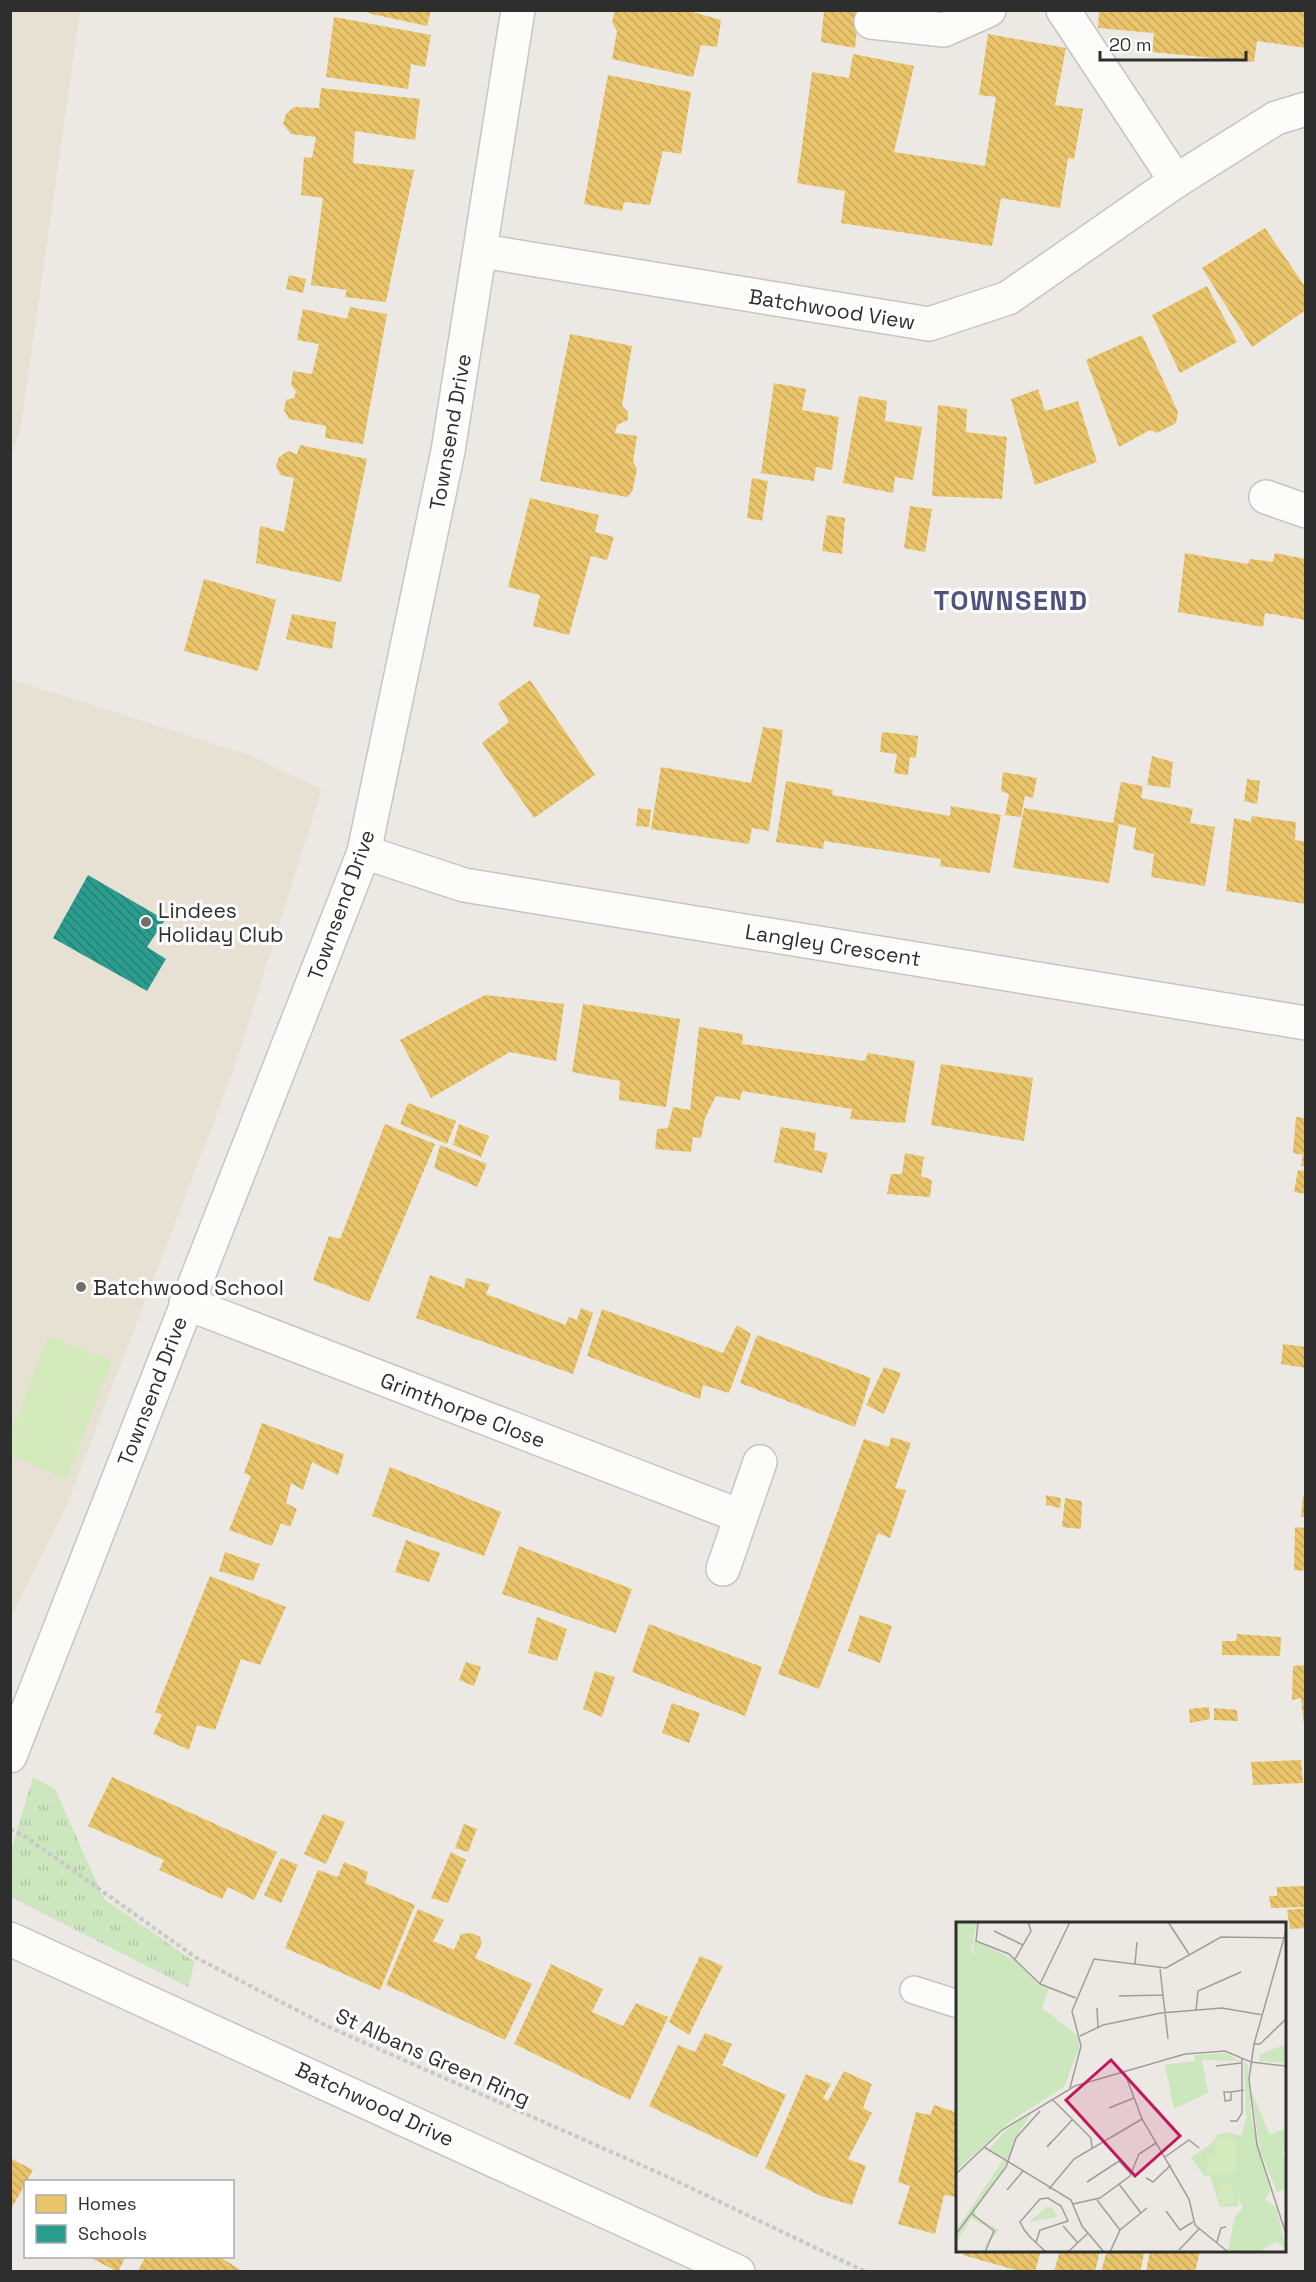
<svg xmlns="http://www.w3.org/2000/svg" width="1316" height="2282" font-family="'Space Grotesk',sans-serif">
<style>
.education{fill:#e6e1d3}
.grass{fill:url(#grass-tufts)}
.pitch{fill:#d5eabc}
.homes{fill:url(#homes-back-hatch)}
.schools{fill:url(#schools-back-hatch)}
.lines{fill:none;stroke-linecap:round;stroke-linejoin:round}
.service-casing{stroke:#c5c5c5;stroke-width:30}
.minor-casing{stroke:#c5c5c5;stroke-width:36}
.tertiary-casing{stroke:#c5c5c5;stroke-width:36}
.path{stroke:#c9c9c8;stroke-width:4;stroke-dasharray:4.5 3;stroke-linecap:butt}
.service{stroke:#fcfcfb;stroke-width:27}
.minor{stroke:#fcfcfb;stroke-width:33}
.tertiary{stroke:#fcfcfb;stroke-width:33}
.poi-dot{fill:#706f6e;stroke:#fff;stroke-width:2}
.labels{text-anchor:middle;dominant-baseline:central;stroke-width:6;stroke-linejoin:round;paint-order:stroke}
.street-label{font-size:21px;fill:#2e2e2e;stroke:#fff}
.poi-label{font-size:21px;fill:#2e2e2e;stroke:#fff;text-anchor:start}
.district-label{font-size:27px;font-weight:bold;letter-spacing:1.5px;fill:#4e537f;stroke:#fff}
.inset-road{fill:none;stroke:#a09e9b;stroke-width:1.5}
.view{fill:#c2185b;fill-opacity:0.15;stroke:#c2185b;stroke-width:3}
.inset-edge{fill:none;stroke:#2e2e2e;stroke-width:3}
</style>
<defs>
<pattern id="grass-tufts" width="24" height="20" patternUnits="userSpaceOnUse" patternTransform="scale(1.5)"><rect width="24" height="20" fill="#cce6be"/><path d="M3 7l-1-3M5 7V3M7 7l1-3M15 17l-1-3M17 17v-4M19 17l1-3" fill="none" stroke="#b0c6a4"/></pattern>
<pattern id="homes-back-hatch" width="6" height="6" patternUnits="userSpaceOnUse" patternTransform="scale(1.5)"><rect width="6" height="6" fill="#e9c46a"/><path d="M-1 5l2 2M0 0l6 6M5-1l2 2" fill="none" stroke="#c8a95c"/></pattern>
<pattern id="schools-back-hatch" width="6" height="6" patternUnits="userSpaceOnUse" patternTransform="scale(1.5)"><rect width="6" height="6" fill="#2a9d8f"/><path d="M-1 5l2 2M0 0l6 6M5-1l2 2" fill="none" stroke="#248075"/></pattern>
</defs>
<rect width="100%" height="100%" fill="#ece9e4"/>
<!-- education -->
<g class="education">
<path d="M11 10 80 11 21 426 11 459Z"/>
<path d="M11 679 249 755 322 789 234 1069 67 1505 11 1617Z"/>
</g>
<!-- grass -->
<path class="grass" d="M33 1777 55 1789 104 1899 195 1962 188 1987 11 1897V1850Z"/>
<!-- pitch -->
<path class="pitch" d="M48 1336 112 1360 67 1479 11 1456V1434Z"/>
<!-- homes -->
<g class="homes">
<path d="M367 10H431L427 26 367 13Z"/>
<path d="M615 10H686L721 20 717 47 701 45 693 77 612 59 617 31 612 22Z"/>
<path d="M824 10H859L855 48 821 42Z"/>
<path d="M1099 10H1306V48L1257 41 1254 62 1152 52 1154 33 1098 28Z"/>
<path d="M334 17 431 35 425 67 411 64 408 89 326 77Z"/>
<path d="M988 34 1066 48 1055 105 1083 109 1074 159 1068 158 1060 208 1001 198 992 246 841 223 845 191 797 183 812 72 849 78 853 54 914 66 894 152 985 166 996 97 979 95Z"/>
<path d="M608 75 691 92 681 154 663 151 650 205 624 202 622 211 584 204Z"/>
<path d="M321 88 420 99 415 140 355 131 353 163 414 170 386 302 345 297 347 290 311 285 323 198 301 195 304 157 312 158 316 137 291 134 283 124 286 114 294 107 319 108Z"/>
<path d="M1265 228 1306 288V310L1252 347 1202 268Z"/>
<path d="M289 275 306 279 303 293 286 289Z"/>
<path d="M1207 286 1237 342 1180 373 1152 315Z"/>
<path d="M350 307 387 314 363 444 325 438 326 426 289 419 284 410 286 400 294 398 296 391 291 385 293 371 312 374 319 344 297 340 303 309 347 319Z"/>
<path d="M570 334 632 346 622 406 628 412V420L617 425 615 433 637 436 633 462 637 469 632 492 627 497 540 481Z"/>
<path d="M1142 335 1178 412 1176 423 1157 433 1150 430 1119 447 1086 360Z"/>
<path d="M774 383 806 389 802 410 839 417 832 470 816 467 814 481 761 473Z"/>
<path d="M1038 389 1045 411 1078 401 1097 462 1035 485 1011 399Z"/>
<path d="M859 396 887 401 885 421 922 427 913 480 895 477 893 493 843 483Z"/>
<path d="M938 405 967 409 966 432 1007 437 1002 499 932 496Z"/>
<path d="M300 445 367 459 341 582 256 563 260 526 284 532 294 478 280 475 276 465 279 457 288 451 297 454Z"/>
<path d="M752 478 768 481 762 521 747 518Z"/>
<path d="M530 498 599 515 595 532 614 537 607 560 591 556 569 635 533 626 540 595 508 587Z"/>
<path d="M910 506 932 509 925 552 904 548Z"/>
<path d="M827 515 845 518 842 554 822 551Z"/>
<path d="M1185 553 1248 564 1250 559 1273 562 1275 553 1306 559V620L1265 613 1263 627 1178 612Z"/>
<path d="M204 579 276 600 258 671 184 651Z"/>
<path d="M292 614 336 622 332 649 286 639Z"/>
<path d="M530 680 595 775 534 818 482 743 509 722 498 703Z"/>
<path d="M763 727 783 730 769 831 752 828 749 844 651 829 661 767 751 783Z"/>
<path d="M882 732 918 736 916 758 910 757 908 775 894 773 897 754 880 752Z"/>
<path d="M1152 756 1173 762 1170 788 1147 785Z"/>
<path d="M1003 772 1037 778 1033 798 1025 796 1021 817 1005 815 1009 794 1001 791Z"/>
<path d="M1247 779 1260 781 1257 804 1244 801Z"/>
<path d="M786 781 833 790 832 795 950 816 951 806 1001 815 990 873 940 866 941 859 824 841 823 849 776 842Z"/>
<path d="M1121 782 1143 786 1141 798 1193 809 1190 823 1215 827 1205 886 1151 877 1154 854 1133 849 1136 828 1119 824 1109 883 1013 868 1024 808 1113 823Z"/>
<path d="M638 808 651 810 649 827 636 826Z"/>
<path d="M1252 816 1296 822 1295 840 1306 842V904L1226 891 1234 818 1251 822Z"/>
<path d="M485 995 564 1004 556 1061 510 1052 431 1098 400 1040Z"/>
<path d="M583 1004 680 1019 666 1107 619 1100 620 1081 572 1072Z"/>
<path d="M699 1027 743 1034 742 1044 865 1061 868 1053 915 1061 905 1123 850 1119 852 1109 742 1091 740 1100 716 1096 705 1118 701 1138 693 1137 691 1152 655 1149 657 1129 668 1128 673 1107 690 1110Z"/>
<path d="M941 1064 1033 1078 1024 1141 931 1125Z"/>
<path d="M408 1103 456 1121 447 1144 400 1124Z"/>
<path d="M1296 1117 1306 1118V1167L1301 1166 1303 1155 1293 1153Z"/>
<path d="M385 1124 435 1144 369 1302 313 1280 329 1236 340 1239Z"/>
<path d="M459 1124 489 1136 481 1157 453 1145Z"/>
<path d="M781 1127 816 1133 814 1150 828 1153 822 1173 774 1162Z"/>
<path d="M440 1145 487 1164 477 1187 434 1168Z"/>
<path d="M905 1153 924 1157 921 1176 932 1180 930 1197 887 1194 891 1174H902Z"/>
<path d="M1298 1170 1306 1171V1194L1294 1192Z"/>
<path d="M430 1275 464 1288 466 1278 490 1284 486 1294 566 1325 568 1317 577 1320 581 1308 593 1313 573 1374 416 1318Z"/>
<path d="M602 1309 723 1353 737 1325 751 1334 729 1393 703 1385 700 1399 587 1356Z"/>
<path d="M757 1335 871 1378 855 1427 740 1383Z"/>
<path d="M1283 1344 1306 1347V1368L1281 1364Z"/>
<path d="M884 1367 901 1373 884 1414 866 1405Z"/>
<path d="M262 1423 344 1454 338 1475 312 1462 303 1490 291 1483 286 1503 297 1509 290 1527 281 1523 272 1546 229 1530 251 1476 244 1473Z"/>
<path d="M891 1437 911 1443 895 1488 906 1490 890 1538 878 1533 819 1689 778 1674 864 1439 889 1447Z"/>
<path d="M390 1467 501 1512 484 1556 372 1516Z"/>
<path d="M1046 1495 1061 1498 1060 1508 1046 1505Z"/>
<path d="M1303 1496H1306V1517H1301Z"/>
<path d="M1065 1498 1082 1501 1081 1529 1062 1527Z"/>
<path d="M1295 1527 1306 1528V1571L1294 1570Z"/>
<path d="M406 1540 440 1553 429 1582 395 1572Z"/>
<path d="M519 1546 632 1589 616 1633 502 1594Z"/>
<path d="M225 1552 260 1564 253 1581 219 1571Z"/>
<path d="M210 1576 286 1607 260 1665 241 1659 215 1730 197 1725 189 1750 153 1734 162 1715 155 1712Z"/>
<path d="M860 1615 892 1626 880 1663 848 1651Z"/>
<path d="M537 1617 567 1629 557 1661 528 1653Z"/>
<path d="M649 1624 762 1667 745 1716 632 1672Z"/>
<path d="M1237 1634 1281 1637 1280 1656 1222 1655V1641H1236Z"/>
<path d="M466 1662 481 1667 474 1686 459 1680Z"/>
<path d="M1306 1665V1725H1304L1301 1698 1292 1700 1293 1666Z"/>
<path d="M595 1671 615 1677 602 1717 583 1709Z"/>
<path d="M672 1703 700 1713 689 1743 662 1733Z"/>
<path d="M1209 1707 1210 1719 1190 1723 1189 1709Z"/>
<path d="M1214 1708 1237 1710 1238 1721 1214 1720Z"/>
<path d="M1301 1760 1303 1783 1253 1785 1251 1762Z"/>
<path d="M112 1777 277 1852 254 1900 228 1887 222 1899 159 1870 164 1860 88 1826Z"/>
<path d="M323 1814 345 1822 326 1864 304 1854Z"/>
<path d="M464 1824 477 1829 468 1852 455 1848Z"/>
<path d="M451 1852 466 1860 448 1903 431 1898Z"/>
<path d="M281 1858 298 1865 281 1903 264 1895Z"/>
<path d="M344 1862 368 1872 365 1883 415 1905 380 1990 285 1948 318 1870 338 1877Z"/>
<path d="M1306 1886V1907L1271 1908 1269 1896H1277V1887Z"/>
<path d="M1306 1908V1928L1290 1929 1287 1910Z"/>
<path d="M418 1909 444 1920 433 1941 454 1950 461 1934 472 1933 480 1937 482 1943 475 1958 532 1984 505 2040 386 1985Z"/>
<path d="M700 1956 723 1966 689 2035 669 2022Z"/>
<path d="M551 1964 603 1989 592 2012 623 2026 636 2003 668 2017 630 2100 514 2044Z"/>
<path d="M705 2033 732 2044 722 2065 786 2095 757 2158 649 2106 678 2045 695 2052Z"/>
<path d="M844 2071 872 2084 863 2108 872 2113 848 2159 866 2166 852 2205 821 2196 765 2168 806 2074 831 2084 823 2098 828 2101Z"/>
<path d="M934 2105 958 2113V2197L944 2195 935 2234 898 2224 910 2186 898 2182 916 2112 930 2115Z"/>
<path d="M10 2158 33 2170 10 2211Z"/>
<path d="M964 2250H1041L1035 2272H1022L963 2255Z"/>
<path d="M1060 2250H1100L1095 2272H1054Z"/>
<path d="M1107 2250H1145L1140 2272H1101Z"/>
<path d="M1150 2250 1200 2251 1195 2272H1146Z"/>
<path d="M87 2256H126L118 2272Z"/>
<path d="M146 2256H218L244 2272H137Z"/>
</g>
<!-- schools -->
<path class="schools" d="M88 875 165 920 147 947 166 959 147 991 53 938Z"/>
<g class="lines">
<defs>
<path id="service" d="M914 1990 958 2004"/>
<g id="minor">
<path d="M1063 10 1176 181"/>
<path d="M871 22 944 30 989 10"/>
<path d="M482 251 929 324 1008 298 1176 181 1276 118 1306 109"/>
<path d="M1266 497 1306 511"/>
<path d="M364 852 464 885 1306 1023"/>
<path d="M186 1303 740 1516"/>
<path d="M723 1569 760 1462"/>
<path d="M10 1756 364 852 448 451 518 10"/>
</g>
<path id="tertiary" d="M10 1939 738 2272"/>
</defs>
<!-- service casing -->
<use href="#service" class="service-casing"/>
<!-- minor casing -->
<use href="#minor" class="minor-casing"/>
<!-- tertiary casing -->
<use href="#tertiary" class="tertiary-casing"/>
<!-- path -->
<path class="path" d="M10 1829 26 1837 195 1957 329 2027 666 2176 866 2272"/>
<!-- service -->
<use href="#service" class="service"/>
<!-- minor -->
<use href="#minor" class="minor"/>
<!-- tertiary -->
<use href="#tertiary" class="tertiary"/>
</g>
<!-- markers -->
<g class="poi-dot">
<circle cx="146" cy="922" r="6"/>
<circle cx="81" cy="1287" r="6"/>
</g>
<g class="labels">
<!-- street labels -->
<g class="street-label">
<text transform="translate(832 309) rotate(9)">Batchwood View</text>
<text transform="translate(450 432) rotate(-80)">Townsend Drive</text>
<text transform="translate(341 905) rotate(-70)">Townsend Drive</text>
<text transform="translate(833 945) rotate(9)">Langley Crescent</text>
<text transform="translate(152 1391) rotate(-69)">Townsend Drive</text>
<text transform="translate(463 1410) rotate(21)">Grimthorpe Close</text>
<text transform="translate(433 2057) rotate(24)">St Albans Green Ring</text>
<text transform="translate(375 2104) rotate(25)">Batchwood Drive</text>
</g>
<!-- poi labels -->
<g class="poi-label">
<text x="158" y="910">Lindees<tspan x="158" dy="24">Holiday Club</tspan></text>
<text x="93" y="1287">Batchwood School</text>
</g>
<!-- district labels -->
<g class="district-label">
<text x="1011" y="600">TOWNSEND</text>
</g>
</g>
<!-- overview -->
<g transform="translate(956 1922)">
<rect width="330" height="330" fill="#ece9e4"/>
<path d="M17 18 57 37 82 63 93 67 86 86 122 114 123 126 108 165 53 200 0 249V33L18 37ZM270 131 284 139 246 138 252 171 218 187 209 143 239 139 238 133ZM76 190 60 215 53 239 33 227 50 208ZM47 238 50 240 48 246 19 289 20 295 43 308 25 330 38 309 15 296 0 322V308ZM90 285 97 287 101 295 73 300Z" fill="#cce6be"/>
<path d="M0 0H21L15 28 19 37 0 33ZM330 122 328 141 304 139 303 133ZM288 139 292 143 295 196 314 269 309 278 320 285 330 326 320 320 302 330 272 328 279 295 287 286 282 277 284 220 290 196ZM41 162 54 167 31 182V173ZM295 168 314 213 330 206V228L326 229 330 241V267L321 270 304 228ZM53 170H60L63 177 71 175 72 181 53 186ZM71 187 33 215 21 212 19 206 24 199Z" fill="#cce6be"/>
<path d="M273 210 285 214 282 284 264 285 254 254H248L235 236 255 222 261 213Z" fill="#cce6be"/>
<path d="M259 217H279V252H251V234H259ZM275 260 278 281 265 284 261 263Z" fill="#d5eabc"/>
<path class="inset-road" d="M22 0 20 19 53 32 84 62 120 76M212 0 233 32M38 9 67 23M330 9 298 122 293 157 301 223 330 312M59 37 75 9 72 0M179 42 181 20M204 47 212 117M84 62 114 0M163 74 207 73M141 86 142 106M240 88 242 69 285 50M124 114 147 103 205 91 266 86 307 93M298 122H304L330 97M260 144 285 141M168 149 186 197 233 277 239 303 272 330M114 166 125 124 116 89 138 37 210 46 265 15 328 16M275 170V178L269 179 268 170H275L288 168M96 177 135 216 136 226M153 186 178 176M274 199H281L286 191V136M95 220 91 225 117 197M28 225 115 278 126 304 148 330M209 235 233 218 243 226M0 252 46 208 119 164 229 132 269 129 295 140 330 144M190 256 197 260 215 243M131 260 163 239 175 252M163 262 185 291M93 267 118 237 186 197M51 268 67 249M141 278 164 308M117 282 144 276 174 254 183 232 200 221M210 289 224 308 237 300M15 291 38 309 29 330M107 304 122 321M0 312 50 245 60 216 84 189M80 320 84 308 112 299 105 284 92 276 84 277 64 300 69 309 75 316 90 330M261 320 265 306 270 305M223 328 243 307M112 330 132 311M154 330 164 308 191 286"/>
<path class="view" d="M155 138 224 214 179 254 110 178Z"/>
<rect width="330" height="330" class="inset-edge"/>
</g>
<!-- border -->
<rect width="1316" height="2282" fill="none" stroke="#2e2e2e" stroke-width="24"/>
<!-- legend -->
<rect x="24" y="2180" width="210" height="78" fill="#ffffff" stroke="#ababab" stroke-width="1.5"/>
<rect x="36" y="2195" width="30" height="18" fill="#e9c46a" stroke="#ababab" stroke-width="1.5"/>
<text x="78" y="2210" font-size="18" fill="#2e2e2e">Homes</text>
<rect x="36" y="2225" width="30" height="18" fill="#2a9d8f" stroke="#ababab" stroke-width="1.5"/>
<text x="78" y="2240" font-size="18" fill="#2e2e2e">Schools</text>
<!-- scale -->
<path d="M1100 51v9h146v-9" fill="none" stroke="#2e2e2e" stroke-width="3"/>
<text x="1109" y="51" font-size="18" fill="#2e2e2e" stroke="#ffffff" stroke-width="4.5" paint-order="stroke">20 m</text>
</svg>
